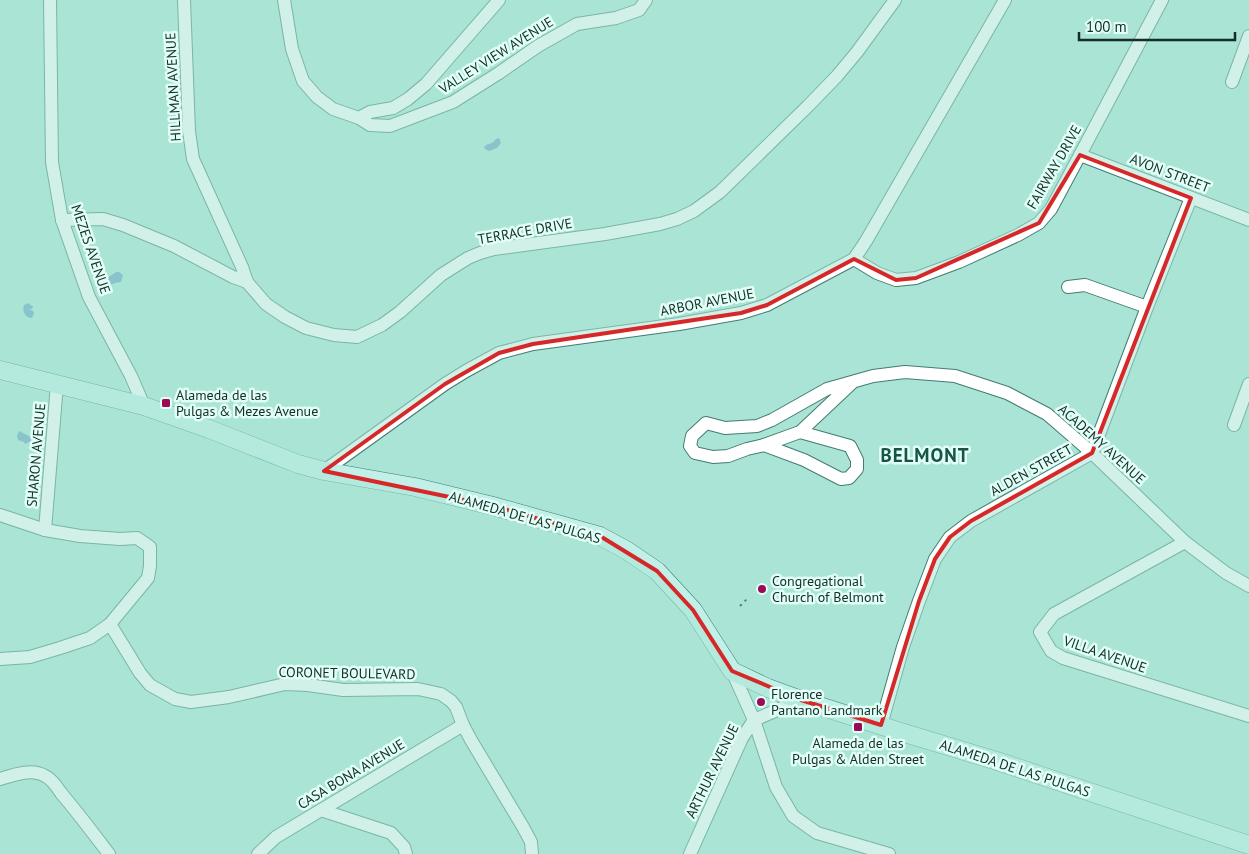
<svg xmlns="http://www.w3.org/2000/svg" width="1249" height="854" font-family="'PT Sans',sans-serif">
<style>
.water{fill:#639cc0}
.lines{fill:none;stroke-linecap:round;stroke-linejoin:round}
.minor-casing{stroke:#437c70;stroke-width:14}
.secondary-casing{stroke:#437c70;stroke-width:19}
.path{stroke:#5c847b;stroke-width:2;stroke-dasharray:2.5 4;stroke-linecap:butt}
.minor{stroke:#fff;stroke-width:12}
.secondary{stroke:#c0f0e8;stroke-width:18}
.marked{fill:none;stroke:#d62828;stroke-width:4;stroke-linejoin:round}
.poi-dot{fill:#9c0956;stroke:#e1fef7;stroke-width:2}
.labels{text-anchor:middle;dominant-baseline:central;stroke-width:5;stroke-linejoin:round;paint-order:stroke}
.street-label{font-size:14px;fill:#152d28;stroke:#e1fef7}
.poi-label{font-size:14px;fill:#152d28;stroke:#e1fef7;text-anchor:start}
.district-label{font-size:19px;font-weight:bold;letter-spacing:1px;fill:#185348;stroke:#e1fef7}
</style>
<rect width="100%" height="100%" fill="#a9e4d6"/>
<!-- water -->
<g class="water">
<path d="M499 138 501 143 497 148 489 151 485 149 484 147 486 145 492 143 496 139Z"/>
<path d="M116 272H119L123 275 121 282C116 282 110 286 106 285L105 283 106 279Z"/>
<path d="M29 303 30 305 33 306 32 309H29L33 311 34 313 32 318C25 318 22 311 24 305Z"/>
<path d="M19 431 31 437V441L25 444 24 442 18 440 17 436Z"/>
</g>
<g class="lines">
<defs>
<g id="minor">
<path d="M50 0 52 162 62 220 89 297 131 376 144 406"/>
<path d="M184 0 189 131 193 159 242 267 247 282"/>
<path d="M284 0 292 49 303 81 317 97 333 109 359 118 370 125 390 126 453 102 499 73 538 46 577 24 616 18 639 10 646 0"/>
<path d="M1232 82 1249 36"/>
<path d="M359 118 370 112 393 108 408 99 426 84 499 0"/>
<path d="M1080 155 1249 220"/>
<path d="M62 220 103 219 123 225 174 246 233 277 247 282 266 304 285 317 306 328 334 335 357 337 382 325 400 312 441 275 468 258 480 253 494 249 605 234 660 224 677 219 694 211 720 192 808 106 837 76 857 52 895 0"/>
<path d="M854 259 877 273 896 280 916 278 959 262 1018 235 1039 223 1051 209 1080 155 1162 0"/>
<path d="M1068 287 1085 285 1147 307"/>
<path d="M852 383 800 432 764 445 747 449 728 456 713 457 695 453 690 446 692 436 706 423 725 428 757 426 772 420 827 389 873 376 905 372 955 376 1007 393 1047 414 1092 453 1185 542 1226 573 1249 586"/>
<path d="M1234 425 1249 384"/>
<path d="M764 445 804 460 841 479 849 478 857 469V460L850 446 800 432"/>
<path d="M324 471 445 384 466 371 499 353 533 344 679 324 741 313 767 305 854 259 866 241 1005 0"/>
<path d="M0 515 45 530 80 536 120 539 137 538 150 547V566L148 578 110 624 90 638 60 648 30 657 0 659"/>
<path d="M45 530 57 384"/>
<path d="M1185 542 1054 614 1040 632 1051 651 1063 658 1249 716"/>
<path d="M110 624 140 673 150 685 175 699 191 702 229 697 285 684 308 685 343 690 418 689 441 694 451 701 456 707 463 725 471 740 523 827 531 842 532 854"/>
<path d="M732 671 754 720 776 787 793 816 817 833 889 854"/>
<path d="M881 725 903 647 919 601 935 559 950 537 971 521 1092 453 1147 307 1191 198"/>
<path d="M0 779C13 775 32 768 45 776 52 779 57 787 61 793 78 813 93 833 109 854"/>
<path d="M321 810 391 833 404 847 406 854"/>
<path d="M258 854 276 837 463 725"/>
<path d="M690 854 742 738 754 720 801 700"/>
</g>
<path id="secondary" d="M0 370 144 406 209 429 298 464 324 471 415 487 493 506 600 536 626 550 657 571 693 610 732 671 768 688 801 700 901 732 997 761 1249 845"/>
</defs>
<!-- minor casing -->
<use href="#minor" class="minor-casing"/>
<!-- secondary casing -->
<use href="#secondary" class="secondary-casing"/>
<!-- path -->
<path class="path" d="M740 606 749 597"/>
<!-- minor -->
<use href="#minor" class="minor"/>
<!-- secondary -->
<use href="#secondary" class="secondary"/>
</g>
<!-- marked area -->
<path d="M0 0H1249V854H0ZM1080 155 1191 198 1092 453 971 521 950 537 935 559 919 601 881 725 801 700 732 671 693 610 657 571 600 536 493 506 324 471 445 384 499 353 533 344 741 313 767 305 854 259 896 280 916 278 1039 223Z" fill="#a9e4d6" fill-opacity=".55" fill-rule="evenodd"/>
<path class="marked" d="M1080 155 1191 198 1092 453 971 521 950 537 935 559 919 601 881 725 801 700 732 671 693 610 657 571 600 536 493 506 324 471 445 384 499 353 533 344 741 313 767 305 854 259 896 280 916 278 1039 223Z"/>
<!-- markers -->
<g class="poi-dot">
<rect x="161" y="398" width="10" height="10" rx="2.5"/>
<circle cx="762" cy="589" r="5"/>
<circle cx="761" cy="702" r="5"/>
<rect x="853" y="722" width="10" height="10" rx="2.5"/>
</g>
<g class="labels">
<!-- street labels -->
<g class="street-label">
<text transform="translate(496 55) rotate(-32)">VALLEY VIEW AVENUE</text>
<text transform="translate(173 87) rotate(-93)">HILLMAN AVENUE</text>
<text transform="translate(1054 167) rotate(-60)">FAIRWAY DRIVE</text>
<text transform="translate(1170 173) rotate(21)">AVON STREET</text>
<text transform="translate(525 231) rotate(-10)">TERRACE DRIVE</text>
<text transform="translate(91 249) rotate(71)">MEZES AVENUE</text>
<text transform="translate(707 302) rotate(-11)">ARBOR AVENUE</text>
<text transform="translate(1102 444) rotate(42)">ACADEMY AVENUE</text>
<text transform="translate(36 455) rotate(-85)">SHARON AVENUE</text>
<text transform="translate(1031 470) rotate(-29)">ALDEN STREET</text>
<text transform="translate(525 517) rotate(16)">ALAMEDA DE LAS PULGAS</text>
<text transform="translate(1105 654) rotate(19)">VILLA AVENUE</text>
<text transform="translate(347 673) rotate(1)">CORONET BOULEVARD</text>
<text transform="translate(1015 768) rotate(18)">ALAMEDA DE LAS PULGAS</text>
<text transform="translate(712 771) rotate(-64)">ARTHUR AVENUE</text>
<text transform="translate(351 774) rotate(-31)">CASA BONA AVENUE</text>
</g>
<!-- poi labels -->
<g class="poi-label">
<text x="176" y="395">Alameda de las<tspan x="176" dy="16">Pulgas &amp; Mezes Avenue</tspan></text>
<text x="772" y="581">Congregational<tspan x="772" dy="16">Church of Belmont</tspan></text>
<text x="771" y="694">Florence<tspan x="771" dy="16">Pantano Landmark</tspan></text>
<text x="858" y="743" text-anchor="middle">Alameda de las<tspan x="858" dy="16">Pulgas &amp; Alden Street</tspan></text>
</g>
<!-- district labels -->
<g class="district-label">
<text x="925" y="455">BELMONT</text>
</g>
</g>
<!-- scale -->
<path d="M1079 32v8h156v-8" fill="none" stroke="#152d28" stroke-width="2.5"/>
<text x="1086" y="32" font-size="15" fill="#152d28" stroke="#e1fef7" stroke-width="4" paint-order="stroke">100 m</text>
</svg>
